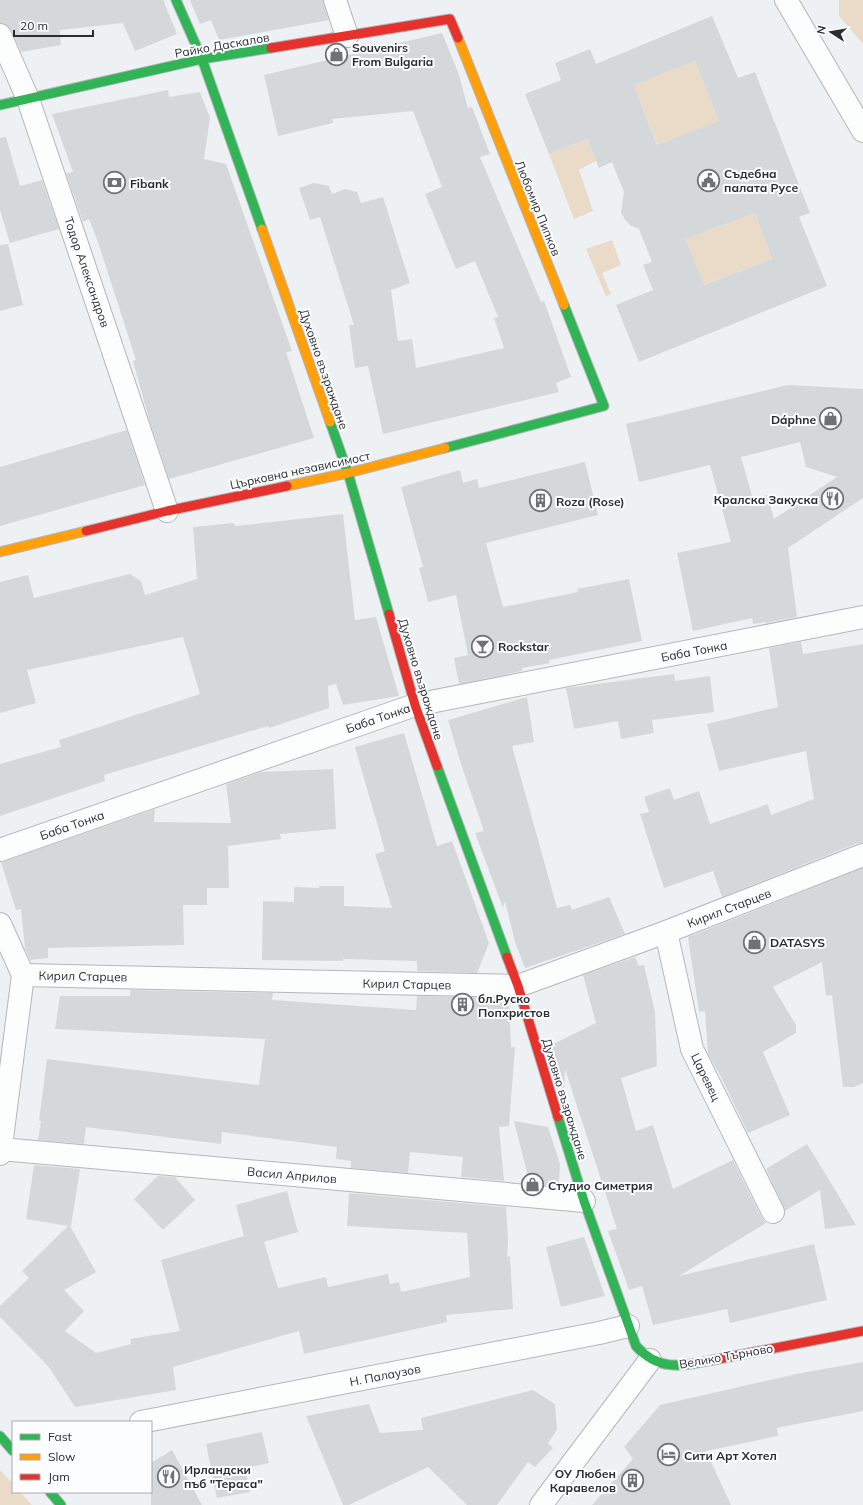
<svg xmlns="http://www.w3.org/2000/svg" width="863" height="1505" font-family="Mulish,sans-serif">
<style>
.green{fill:#eadbc8}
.building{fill:#d5d8da;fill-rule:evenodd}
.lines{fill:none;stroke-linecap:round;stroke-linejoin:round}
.street-casing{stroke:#b4b6b9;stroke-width:24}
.fast-casing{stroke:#b4b6b9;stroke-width:11}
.slow-casing{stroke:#b4b6b9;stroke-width:11}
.jam-casing{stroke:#b4b6b9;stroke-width:11}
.street{stroke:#fcfdfd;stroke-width:22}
.fast{stroke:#30b455;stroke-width:9}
.slow{stroke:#ff9f0a;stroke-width:9}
.jam{stroke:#e5322d;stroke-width:9}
.labels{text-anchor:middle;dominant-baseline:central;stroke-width:4;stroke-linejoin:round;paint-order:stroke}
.street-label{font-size:12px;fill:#2a2d30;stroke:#fcfdfe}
.poi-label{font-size:12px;font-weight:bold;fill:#2a2d30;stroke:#fcfdfe;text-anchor:start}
</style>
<rect width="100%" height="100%" fill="#eef1f4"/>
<!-- green -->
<g class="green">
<path d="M839 0H863V44L839 16Z"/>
<path d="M695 61 719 121 663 159 634 85Z"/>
<path d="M587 139 596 161 579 170 593 211 574 219 549 154Z"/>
<path d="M755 213 772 259 703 285 681 224 707 231Z"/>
<path d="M612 240 621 265 602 273 611 294 606 296 586 249Z"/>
<path d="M0 1470 13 1484V1492H20L32 1505H0Z"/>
</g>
<!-- building -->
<g class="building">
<path d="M0 0H164L165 5 177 34 135 51 123 23 60 30 61 45 21 52 11 30 7 25 0 23Z"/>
<path d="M190 0H323L329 20 219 40 211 20 200 24Z"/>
<path d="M712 16 738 78 755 72 810 213 799 217 827 286 639 362 616 305 653 290 643 265 652 262 639 229 631 226 625 220 621 212 624 192 612 162 599 168 587 139 549 154 525 94 561 80 555 63 590 49 596 64ZM695 61 719 121 657 145 634 85ZM755 213 772 259 704 285 686 239Z"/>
<path d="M442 33 458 72 468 108 472 107 490 154 480 157 541 302 544 301 571 377 556 383 559 392 383 434 368 366 355 368 349 325H354L320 217 310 220 299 188 314 183 329 186 332 194 345 189 357 192 361 203 383 197 410 283 391 290 398 341 412 339 416 368 504 348 494 318 498 317 475 261 456 269 425 194 442 187 413 111 332 119 333 123 278 136 264 75Z"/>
<path d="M168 90 169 97 200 92 210 118 204 159 226 164 292 351 286 352 314 438 169 479 149 419 133 361 136 360 98 242 89 219 83 222 66 173 73 172 52 114Z"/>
<path d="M6 137 20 186 42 180 59 229 10 243 0 210V138Z"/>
<path d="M8 244 23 305 0 311V245Z"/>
<path d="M788 385 863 389V498L788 548 797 617 765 623V622L753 624 752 618 693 631 677 553 731 542 710 465 639 482 626 424ZM800 442 806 467 837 477 774 519 767 495 753 499 741 457Z"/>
<path d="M127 430 145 485 0 526V467Z"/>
<path d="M585 462 598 515 486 543 503 607 578 592 577 589 629 579 642 641 549 660 550 663 522 668V671L459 684 454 658 468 655 456 595 428 602 419 568 423 567 401 487 460 470 463 483 477 479 479 488Z"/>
<path d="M343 514 355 620 376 617 399 696 343 705 336 684 328 686 329 708 269 728 268 726 104 775 105 781 0 816V764L61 747 59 740 200 694 183 637 27 670 36 703 0 713V582L28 575 34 598 130 574 141 581 145 595 197 579 193 527 234 523 235 526Z"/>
<path d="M801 642 803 654 863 644V843H858L722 897 713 871 664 888 640 814 649 812 644 797 670 788 674 800 699 791 710 824 768 804 771 815 814 799 806 751 719 771 707 724 778 707 769 648Z"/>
<path d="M674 674 675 681 710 676 714 712 652 720 654 733 621 739 618 721 574 729 566 688Z"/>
<path d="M527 697 534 742 512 746 557 908 570 905 572 910 609 897 625 934 525 968 515 942 505 901 503 908 475 833 484 831 460 761 448 720Z"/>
<path d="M404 733 437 846 452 841 489 943 477 973 417 971V961L343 959V961L262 960 263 901 294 902V887L319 888V886H344V906L392 908 375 854 385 851 355 747Z"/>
<path d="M333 769 336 829 280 834 281 839 228 846 229 888H207V905H183L184 945 48 948V958L30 960 25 948 21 909 16 910 1 862 155 809 154 822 231 823 226 784 261 772Z"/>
<path d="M863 868V1083L854 1087H843L832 995 826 996 822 962 773 987 796 1025V1033L763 1052 790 1115 748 1133 721 1077 708 1054 705 1011 699 1012 688 937Z"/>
<path d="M635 957 639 966 644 965 655 1012 657 1066 621 1078 636 1131 653 1125 673 1189 733 1160 762 1218 766 1223 679 1276 814 1244 827 1300 730 1323 727 1309 653 1325 642 1286 629 1290 608 1231 617 1229 565 1069 564 1092 549 1046 596 1023 583 975Z"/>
<path d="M130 990 273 993 272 1000 416 1010 417 996 509 998 511 1047H515L509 1126 499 1127 504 1181 461 1177 463 1157 410 1152 408 1173 351 1168V1161L336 1159 337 1147 222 1132 221 1144 86 1127 84 1144 38 1140 41 1121H39L47 1059 259 1085 265 1039 55 1029 60 996H130Z"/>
<path d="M514 1121 548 1127 560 1164 559 1183 550 1185 530 1184Z"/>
<path d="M807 1144 831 1183 856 1225 825 1229 820 1190 785 1211 766 1169Z"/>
<path d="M34 1165 80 1169 71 1226H70L96 1272 64 1290 84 1311 65 1331 96 1353 131 1344 130 1339 180 1331 161 1260 244 1236 236 1205 287 1191 298 1232 264 1242 278 1288 326 1277 328 1287 388 1274 390 1284 399 1282 401 1292 470 1277 467 1233 347 1226 349 1193 506 1207 508 1241 507 1257 510 1256 513 1309 446 1315 447 1322 304 1354 299 1331 173 1367 176 1390 75 1407 48 1366 0 1317V1306L29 1278 22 1271 68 1226 26 1219Z"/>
<path d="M158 1176 175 1177 195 1200 163 1230 134 1199Z"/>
<path d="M584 1237 605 1296 561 1307 546 1247Z"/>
<path d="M863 1362V1411L777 1428 778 1436 706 1451 731 1505H592L633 1459 624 1447 660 1405 796 1374Z"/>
<path d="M533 1390 555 1404 557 1430 548 1443 553 1448 535 1467 528 1462 497 1505H467L428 1467 349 1505H343L306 1416 369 1404 380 1433 423 1430 421 1418Z"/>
<path d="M262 1432 269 1463 245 1468 250 1492 217 1498 206 1444Z"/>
<path d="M172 1450 202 1505H151V1463Z"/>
</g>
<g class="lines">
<defs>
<g id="street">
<path d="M335 0 347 36"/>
<path d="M786 0 863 131"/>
<path d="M0 35 28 99 167 511"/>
<path d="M0 850 415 705 863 617"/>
<path d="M0 924 23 975 0 1154"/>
<path d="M666 932 692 1049 773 1212"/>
<path d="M23 975 518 986 666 932 863 855"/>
<path d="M1 1149 584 1201"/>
<path d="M141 1422 599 1333 628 1326"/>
<path d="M541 1505 650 1360"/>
</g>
<g id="fast">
<path d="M176 0 202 59 262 229"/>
<path d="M0 105 202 59 271 48"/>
<path d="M330 422 348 473 389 614"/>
<path d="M445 448 604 406 564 305"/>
<path d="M437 766 507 957"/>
<path d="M558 1117 584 1201 636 1346C659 1372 683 1366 713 1360"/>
<path d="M0 1436 13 1451"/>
<path d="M50 1492 61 1505"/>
</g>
<g id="slow">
<path d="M458 38 564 305"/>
<path d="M262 229 330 422"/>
<path d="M287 486 348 473 445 448"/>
<path d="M0 552 86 531"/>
</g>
<g id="jam">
<path d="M271 48 450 19 458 38"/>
<path d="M86 531 167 511 287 486"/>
<path d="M389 614 415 705 437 766"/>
<path d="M507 957 518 986 558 1117"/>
<path d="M713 1360 863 1331"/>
</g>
</defs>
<!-- street casing -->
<use href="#street" class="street-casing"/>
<!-- fast casing -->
<use href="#fast" class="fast-casing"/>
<!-- slow casing -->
<use href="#slow" class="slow-casing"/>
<!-- jam casing -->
<use href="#jam" class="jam-casing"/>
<!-- street -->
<use href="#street" class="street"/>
<!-- fast -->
<use href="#fast" class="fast"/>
<!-- slow -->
<use href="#slow" class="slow"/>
<!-- jam -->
<use href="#jam" class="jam"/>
</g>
<!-- icons -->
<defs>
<symbol id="shop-ring" viewBox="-11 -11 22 22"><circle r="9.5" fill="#fcfdfe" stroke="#6f7275" stroke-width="1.5"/><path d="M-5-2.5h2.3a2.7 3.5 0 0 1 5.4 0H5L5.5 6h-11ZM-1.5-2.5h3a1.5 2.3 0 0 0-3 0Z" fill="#6f7275"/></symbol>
<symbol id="civic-ring" viewBox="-11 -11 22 22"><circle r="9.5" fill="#fcfdfe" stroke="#6f7275" stroke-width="1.5"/><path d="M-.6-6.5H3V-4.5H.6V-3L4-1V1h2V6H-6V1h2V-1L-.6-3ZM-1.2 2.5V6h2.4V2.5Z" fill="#6f7275"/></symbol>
<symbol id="bank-ring" viewBox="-11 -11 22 22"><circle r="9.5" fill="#fcfdfe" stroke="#6f7275" stroke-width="1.5"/><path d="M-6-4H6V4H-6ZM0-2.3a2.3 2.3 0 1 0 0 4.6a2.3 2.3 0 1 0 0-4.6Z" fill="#6f7275"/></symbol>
<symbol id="restaurant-ring" viewBox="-11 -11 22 22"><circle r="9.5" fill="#fcfdfe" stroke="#6f7275" stroke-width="1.5"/><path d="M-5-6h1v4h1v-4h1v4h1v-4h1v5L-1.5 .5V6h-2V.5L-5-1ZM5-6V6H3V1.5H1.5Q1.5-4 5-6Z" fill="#6f7275"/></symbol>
<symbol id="building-ring" viewBox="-11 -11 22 22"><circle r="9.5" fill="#fcfdfe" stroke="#6f7275" stroke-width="1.5"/><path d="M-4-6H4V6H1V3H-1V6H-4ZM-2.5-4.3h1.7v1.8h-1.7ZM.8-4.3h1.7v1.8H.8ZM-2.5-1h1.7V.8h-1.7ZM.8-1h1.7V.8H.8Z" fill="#6f7275"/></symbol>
<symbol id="bar-ring" viewBox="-11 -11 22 22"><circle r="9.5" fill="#fcfdfe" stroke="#6f7275" stroke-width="1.5"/><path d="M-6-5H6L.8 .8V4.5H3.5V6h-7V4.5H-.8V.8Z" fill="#6f7275"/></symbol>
<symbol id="hotel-ring" viewBox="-11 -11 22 22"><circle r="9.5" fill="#fcfdfe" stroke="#6f7275" stroke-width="1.5"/><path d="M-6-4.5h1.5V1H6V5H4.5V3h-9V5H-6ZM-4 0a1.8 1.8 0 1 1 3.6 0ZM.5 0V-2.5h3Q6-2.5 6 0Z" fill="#6f7275"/></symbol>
</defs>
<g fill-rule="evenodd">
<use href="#shop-ring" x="324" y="42" width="25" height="25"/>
<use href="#civic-ring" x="696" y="168" width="25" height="25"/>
<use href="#bank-ring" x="102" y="170" width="25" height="25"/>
<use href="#shop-ring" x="818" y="406" width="25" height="25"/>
<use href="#restaurant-ring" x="820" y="486" width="25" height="25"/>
<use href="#building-ring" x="528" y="488" width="25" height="25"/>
<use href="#bar-ring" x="470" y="634" width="25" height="25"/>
<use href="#shop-ring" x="742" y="930" width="25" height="25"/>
<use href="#building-ring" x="450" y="992" width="25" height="25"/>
<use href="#shop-ring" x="520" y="1172" width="25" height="25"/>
<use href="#hotel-ring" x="656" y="1442" width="25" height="25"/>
<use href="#restaurant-ring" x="156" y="1464" width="25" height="25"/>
<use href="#building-ring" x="620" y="1468" width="25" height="25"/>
</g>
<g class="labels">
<!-- street labels -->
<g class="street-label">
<text transform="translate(222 45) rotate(-10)">Райко Даскалов</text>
<text transform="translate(538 208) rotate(68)">Любомир Пипков</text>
<text transform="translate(87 272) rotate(71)">Тодор Александров</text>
<text transform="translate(324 369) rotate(71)">Духовно възраждане</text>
<text transform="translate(300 470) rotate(-12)">Църковна независимост</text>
<text transform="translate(694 651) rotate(-11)">Баба Тонка</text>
<text transform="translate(421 679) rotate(73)">Духовно възраждане</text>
<text transform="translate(378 718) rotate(-19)">Баба Тонка</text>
<text transform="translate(72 825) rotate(-19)">Баба Тонка</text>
<text transform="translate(729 908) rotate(-21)">Кирил Старцев</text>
<text transform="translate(83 976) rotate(1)">Кирил Старцев</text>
<text transform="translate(407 984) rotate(1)">Кирил Старцев</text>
<text transform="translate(706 1077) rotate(64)">Царевец</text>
<text transform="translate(565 1099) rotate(73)">Духовно възраждане</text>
<text transform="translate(292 1175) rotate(5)">Васил Априлов</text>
<text transform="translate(726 1356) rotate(-10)">Велико Търново</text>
<text transform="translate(385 1375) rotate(-11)">Н. Палаузов</text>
</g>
<!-- poi labels -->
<g class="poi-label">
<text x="352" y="47">Souvenirs<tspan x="352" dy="14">From Bulgaria</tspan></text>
<text x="724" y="173">Съдебна<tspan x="724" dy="14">палата Русе</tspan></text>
<text x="130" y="183">Fibank</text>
<text x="816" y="419" text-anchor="end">Dáphne</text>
<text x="818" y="499" text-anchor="end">Кралска Закуска</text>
<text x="556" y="501">Roza (Rose)</text>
<text x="498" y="646">Rockstar</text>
<text x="770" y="942">DATASYS</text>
<text x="478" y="998">бл.Руско<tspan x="478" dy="14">Попхристов</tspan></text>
<text x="548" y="1185">Студио Симетрия</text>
<text x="684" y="1455">Сити Арт Хотел</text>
<text x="184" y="1469">Ирландски<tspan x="184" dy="14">пъб "Тераса"</tspan></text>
<text x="616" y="1473" text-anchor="end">ОУ Любен<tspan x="616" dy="14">Каравелов</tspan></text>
</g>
</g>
<!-- legend -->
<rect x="12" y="1421" width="140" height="72" fill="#fcfdfe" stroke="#a8aaac"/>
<rect x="20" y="1434" width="20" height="6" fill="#30b455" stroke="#a8aaac"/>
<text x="48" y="1441" font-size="12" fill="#2a2d30">Fast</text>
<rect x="20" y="1454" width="20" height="6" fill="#ff9f0a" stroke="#a8aaac"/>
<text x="48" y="1461" font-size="12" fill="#2a2d30">Slow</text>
<rect x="20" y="1474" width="20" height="6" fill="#e5322d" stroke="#a8aaac"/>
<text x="48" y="1481" font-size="12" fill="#2a2d30">Jam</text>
<!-- north arrow -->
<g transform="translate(831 32) rotate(282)" stroke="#fcfdfe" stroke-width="3" paint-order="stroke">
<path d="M0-3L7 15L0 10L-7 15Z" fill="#2a2d30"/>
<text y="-6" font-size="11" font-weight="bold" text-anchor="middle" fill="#2a2d30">N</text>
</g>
<!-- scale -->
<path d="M14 30v6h79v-6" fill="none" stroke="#2a2d30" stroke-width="2"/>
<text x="20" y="30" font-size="12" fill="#2a2d30" stroke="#fcfdfe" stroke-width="3" paint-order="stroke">20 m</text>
</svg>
